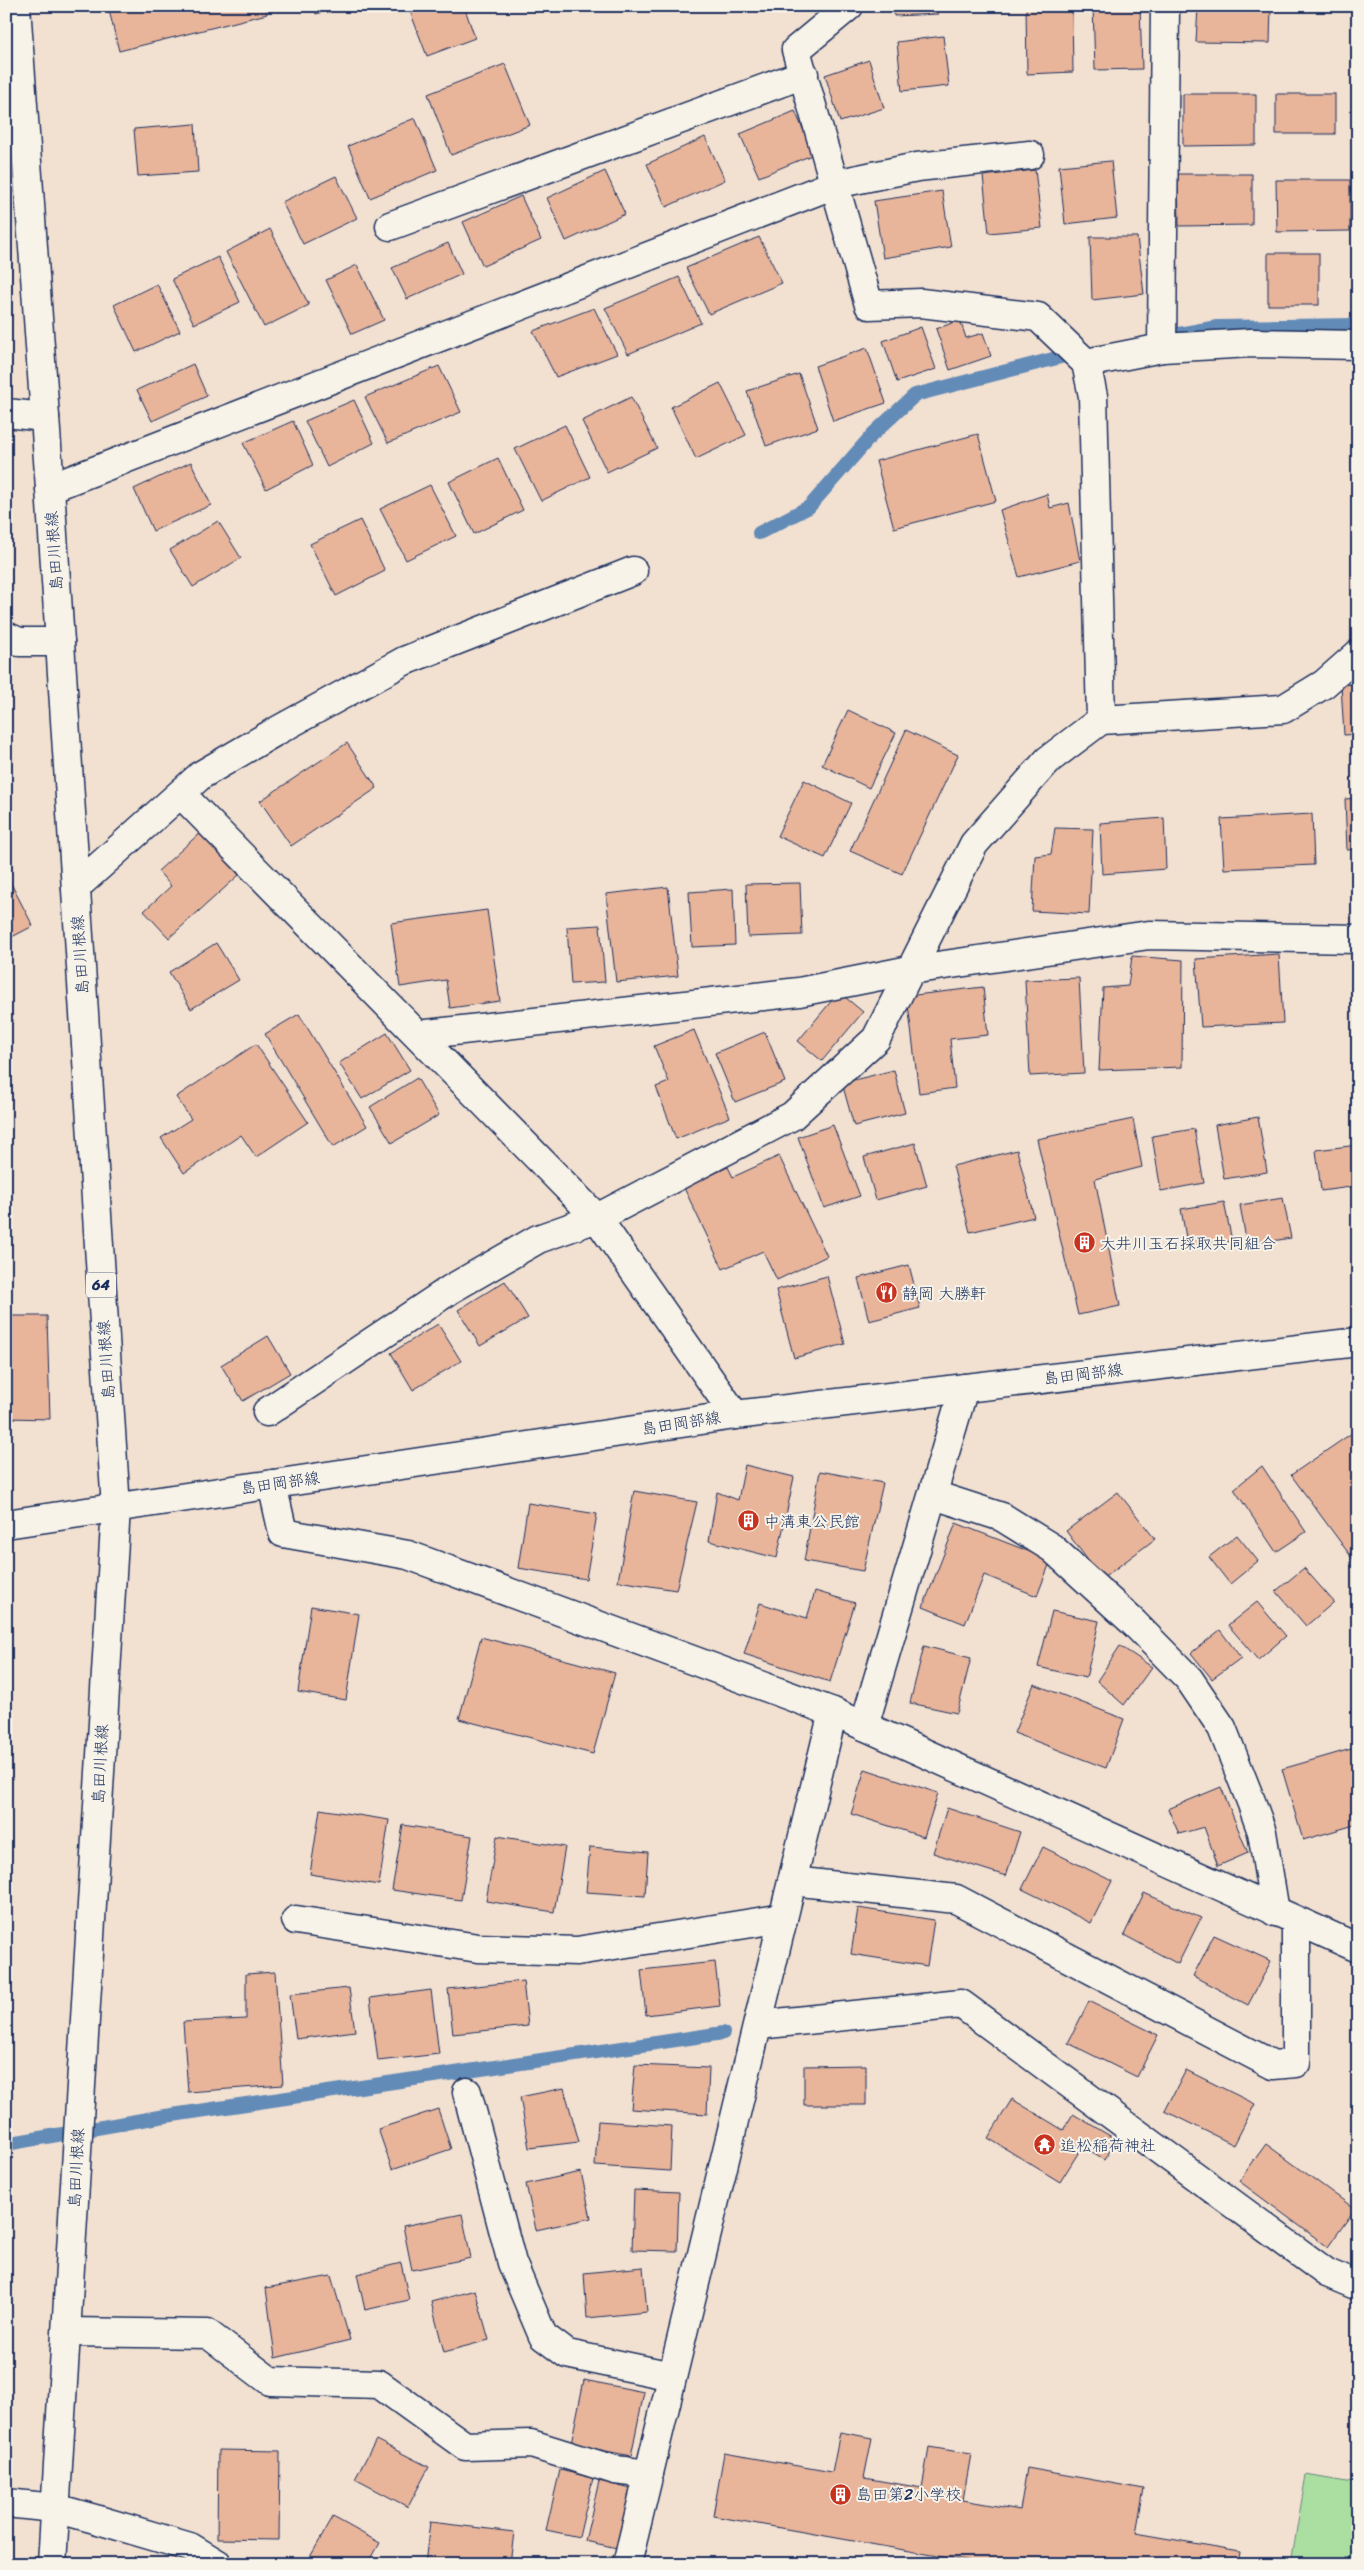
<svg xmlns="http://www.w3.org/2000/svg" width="1364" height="2570" font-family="Sriracha,'Klee One',sans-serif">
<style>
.green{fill:#abdfa1;stroke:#638780}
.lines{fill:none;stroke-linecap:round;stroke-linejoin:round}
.stream{stroke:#648bb7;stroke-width:14}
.building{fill:#e8b49a;stroke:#1b2f5e}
.minor-casing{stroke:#1b2f5e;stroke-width:31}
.major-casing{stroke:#1b2f5e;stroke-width:31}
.minor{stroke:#f7f3e8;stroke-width:28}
.major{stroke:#f7f3e8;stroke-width:28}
.labels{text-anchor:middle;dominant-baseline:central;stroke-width:4;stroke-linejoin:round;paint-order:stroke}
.shield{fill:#f7f3e8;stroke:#5d6a87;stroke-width:1}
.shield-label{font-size:15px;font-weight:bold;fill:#1b2f5e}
.street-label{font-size:16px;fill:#1b2f5e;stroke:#f7f3e8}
.poi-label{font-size:16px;fill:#1b2f5e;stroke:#f7f3e8;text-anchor:start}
</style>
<rect width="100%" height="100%" fill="#f2e0d1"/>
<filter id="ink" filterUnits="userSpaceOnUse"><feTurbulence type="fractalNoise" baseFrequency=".02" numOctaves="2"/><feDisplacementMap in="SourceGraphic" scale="10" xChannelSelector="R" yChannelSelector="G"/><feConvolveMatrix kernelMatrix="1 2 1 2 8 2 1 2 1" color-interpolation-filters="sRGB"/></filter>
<g filter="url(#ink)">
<!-- green -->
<path class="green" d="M1306 2475 1358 2484V2564H1291Z"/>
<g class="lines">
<!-- stream -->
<g class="stream">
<path d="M1168 336 1217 327 1358 325"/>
<path d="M759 533 809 507 873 434 915 395 1076 353"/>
<path d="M6 2144 159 2117 723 2033"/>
</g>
</g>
<!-- building -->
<g class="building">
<path d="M108 6H265L267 14 119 51Z"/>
<path d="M313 6H343L316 14Z"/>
<path d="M408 6H464L475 38 427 56Z"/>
<path d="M893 6H937L938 14 894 16Z"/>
<path d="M1026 6H1072L1073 72 1027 74Z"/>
<path d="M1093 6H1140L1142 69 1095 70Z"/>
<path d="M1198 6H1271L1270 43 1196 42Z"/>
<path d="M943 36 949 86 902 91 897 42Z"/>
<path d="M869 60 884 108 840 122 825 75Z"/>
<path d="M505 64 530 125 451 155 428 94Z"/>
<path d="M1183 94H1256V145L1183 146Z"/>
<rect x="1276" y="94" width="59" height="40"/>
<path d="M795 111 814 154 759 177 740 134Z"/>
<path d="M415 118 437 170 370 198 348 146Z"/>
<path d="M195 124 198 172 138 176 134 129Z"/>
<path d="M705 137 725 180 666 207 647 164Z"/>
<path d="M1111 161 1117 218 1065 224 1059 166Z"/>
<path d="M1035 170 1042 228 989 233 983 176Z"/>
<path d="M605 171 625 214 566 241 547 198Z"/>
<path d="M1178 174H1252V225L1179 226Z"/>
<path d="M336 176 357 218 303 244 282 202Z"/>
<path d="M1276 180H1350V231L1277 232Z"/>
<path d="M942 191 951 247 883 258 874 201Z"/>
<path d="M521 196 541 240 483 266 463 222Z"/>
<path d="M270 229 309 305 264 327 226 252Z"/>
<path d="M759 237 782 283 709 314 686 268Z"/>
<path d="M1090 237H1137L1144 294 1092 300Z"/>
<path d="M448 243 462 274 407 299 392 268Z"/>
<rect x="1268" y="253" width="51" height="52"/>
<path d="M218 257 240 302 194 324 172 279Z"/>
<path d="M357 265 384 320 352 334 326 280Z"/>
<path d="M679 277 701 323 628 354 605 308Z"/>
<path d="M157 284 180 331 136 352 114 305Z"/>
<path d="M594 308 617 354 556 377 533 331Z"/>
<path d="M960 320 966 338 983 333 991 356 950 370 936 329Z"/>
<path d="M921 327 936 369 897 382 883 341Z"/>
<path d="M867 348 886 403 833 421 815 366Z"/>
<path d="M193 364 207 396 152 421 137 390Z"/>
<path d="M439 366 461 412 388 443 365 397Z"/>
<path d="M799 374 818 428 766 446 747 391Z"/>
<path d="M720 383 746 435 696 459 671 407Z"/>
<path d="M631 397 657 448 607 472 582 421Z"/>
<path d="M354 400 374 443 327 467 305 421Z"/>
<path d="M293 421 313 465 266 489 243 443Z"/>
<path d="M565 425 590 477 541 501 515 449Z"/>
<path d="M978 434 996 501 894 528 876 461Z"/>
<path d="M498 458 523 510 474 534 449 482Z"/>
<path d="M191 462 211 505 153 531 134 489Z"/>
<path d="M430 485 456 536 406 560 380 509Z"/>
<path d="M1047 494 1050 508 1069 503 1080 561 1019 577 1000 510Z"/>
<path d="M360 520 385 571 336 596 310 544Z"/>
<path d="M218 521 241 558 193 587 170 550Z"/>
<path d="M1358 684V734L1344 735 1341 685Z"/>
<path d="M848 710 896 733 869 788 822 765Z"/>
<path d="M906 730 958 755 902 874 850 851Z"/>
<path d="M347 743 377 788 291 846 260 801Z"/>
<path d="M804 780 851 803 825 858 777 836Z"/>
<path d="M1358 798V849L1347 850 1345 799Z"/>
<path d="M1312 814 1314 865 1224 869 1221 819Z"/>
<path d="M1164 818 1166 869 1102 874 1100 823Z"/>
<path d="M1055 828 1093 829 1089 914 1032 911 1035 856 1051 854Z"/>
<path d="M201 832 239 875 169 938 144 911 171 886 158 871Z"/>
<path d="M6 874 33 926 6 940Z"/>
<path d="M800 883 802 935 748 937 746 884Z"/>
<path d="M668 887 678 976 616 982 606 894Z"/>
<path d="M733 889 735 945 692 947 689 892Z"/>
<path d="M487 910 500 1001 450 1008 446 980 400 987 391 923Z"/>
<path d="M600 925 605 982 571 984 567 927Z"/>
<path d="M216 943 239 980 191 1009 169 972Z"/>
<path d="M1279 954 1283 1023 1201 1027 1196 959Z"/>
<path d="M1132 956 1183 960 1182 1067 1099 1070 1103 988 1128 986Z"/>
<path d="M1079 978 1084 1073 1030 1076 1025 980Z"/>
<path d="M983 987 988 1035 950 1039 955 1088 919 1093 907 996Z"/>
<path d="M839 992 863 1012 822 1061 798 1041Z"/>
<path d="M299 1014 367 1126 333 1147 265 1034Z"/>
<path d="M694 1030 730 1117 676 1139 656 1087 669 1082 654 1046Z"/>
<path d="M765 1032 785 1082 735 1102 715 1053Z"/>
<path d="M387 1033 410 1070 362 1099 339 1063Z"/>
<path d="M256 1044 308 1122 256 1157 241 1135 184 1173 161 1138 191 1119 176 1097Z"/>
<path d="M894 1070 905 1113 854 1126 842 1083Z"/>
<path d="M417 1078 439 1115 392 1143 370 1107Z"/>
<path d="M1258 1117 1267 1172 1224 1179 1215 1125Z"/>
<path d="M1133 1119 1142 1167 1095 1179 1120 1306 1078 1315 1037 1139Z"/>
<path d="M833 1125 860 1196 824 1208 798 1137Z"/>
<path d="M1194 1129 1204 1183 1161 1191 1152 1136Z"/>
<path d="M915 1143 927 1186 876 1200 864 1157Z"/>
<path d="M1358 1145V1186L1321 1191 1316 1150Z"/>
<path d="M1017 1150 1034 1217 970 1232 953 1166Z"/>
<path d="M779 1156 827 1256 777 1280 763 1251 723 1269 684 1188 728 1167 733 1177Z"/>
<path d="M1283 1198 1291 1238 1247 1245 1240 1205Z"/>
<path d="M1224 1202 1232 1241 1188 1249 1181 1209Z"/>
<path d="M909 1265 920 1308 869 1321 858 1278Z"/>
<path d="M827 1276 845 1344 794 1358 776 1290Z"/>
<path d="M505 1281 528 1318 480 1346 458 1310Z"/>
<path d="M6 1316H47L50 1419 6 1418Z"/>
<path d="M438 1324 461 1361 413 1390 391 1353Z"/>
<path d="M268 1336 290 1373 243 1401 221 1365Z"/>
<path d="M1355 1431 1358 1436V1566L1291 1475Z"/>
<path d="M745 1465 794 1477 777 1558 709 1541 717 1492 738 1500Z"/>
<path d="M1262 1466 1306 1532 1276 1552 1234 1489Z"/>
<path d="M820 1471 883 1483 863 1571 804 1561Z"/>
<path d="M634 1491 697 1502 676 1590 618 1581Z"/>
<path d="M1118 1492 1155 1539 1102 1579 1066 1531Z"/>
<path d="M528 1503 597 1514 586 1579 518 1568Z"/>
<path d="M956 1523 1051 1560 1037 1596 984 1575 965 1624 923 1607Z"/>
<path d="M1237 1535 1258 1561 1230 1584 1209 1557Z"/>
<path d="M1304 1568 1334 1602 1306 1626 1276 1591Z"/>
<path d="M815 1591 855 1603 830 1682 744 1654 760 1603 807 1618Z"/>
<path d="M1257 1602 1286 1636 1258 1660 1228 1625Z"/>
<path d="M311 1606 359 1614 346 1700 298 1692Z"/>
<path d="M1052 1611 1099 1621 1086 1678 1038 1667Z"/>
<path d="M1220 1630 1241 1658 1212 1679 1191 1653Z"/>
<path d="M481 1637 615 1673 593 1754 459 1719Z"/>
<path d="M924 1646 971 1658 957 1713 910 1703Z"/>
<path d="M1120 1646 1152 1667 1124 1705 1097 1681Z"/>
<path d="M1034 1684 1124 1719 1106 1768 1014 1733Z"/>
<path d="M1358 1747V1824L1303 1840 1282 1769Z"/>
<path d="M865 1769 938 1793 924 1837 851 1814Z"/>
<path d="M1221 1787 1248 1853 1218 1866 1204 1827 1179 1834 1168 1809Z"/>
<path d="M947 1808 1020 1832 1006 1876 933 1853Z"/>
<path d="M320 1809 389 1820 379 1885 310 1874Z"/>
<path d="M403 1825 472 1836 461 1900 392 1890Z"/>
<path d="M497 1836 565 1847 554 1912 486 1901Z"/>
<path d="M590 1847 648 1852 645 1896 586 1892Z"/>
<path d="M1043 1847 1112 1881 1091 1923 1022 1889Z"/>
<path d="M1144 1893 1201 1918 1178 1964 1124 1935Z"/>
<path d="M858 1908 934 1920 927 1966 851 1954Z"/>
<path d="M1214 1935 1271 1961 1248 2005 1193 1976Z"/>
<path d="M715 1962 720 2006 646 2015 641 1970Z"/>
<path d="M275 1972 283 2085 188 2092 183 2022 246 2019V1974Z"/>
<path d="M523 1981 528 2026 453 2034 448 1989Z"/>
<path d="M349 1988 355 2031 296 2039 290 1994Z"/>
<path d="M431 1990 439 2054 378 2061 370 1998Z"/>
<path d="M1089 2001 1158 2035 1137 2077 1068 2043Z"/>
<path d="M635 2065 709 2068 707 2114 631 2109Z"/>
<path d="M866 2065V2105H804V2066Z"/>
<path d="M1186 2070 1255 2104 1234 2145 1165 2111Z"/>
<path d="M564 2088 579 2142 529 2148 520 2097Z"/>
<path d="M1012 2099 1063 2130 1073 2114 1117 2140 1104 2160 1082 2147 1060 2182 988 2138Z"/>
<path d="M438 2109 451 2149 392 2169 378 2129Z"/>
<path d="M598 2121 672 2126 670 2171 595 2166Z"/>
<path d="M1266 2144 1355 2209 1328 2247 1239 2181Z"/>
<path d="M581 2172 591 2218 536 2230 526 2184Z"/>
<path d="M634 2190 679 2192 677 2251 632 2250Z"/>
<path d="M462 2214 471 2258 412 2270 403 2226Z"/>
<path d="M401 2263 409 2300 365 2310 357 2274Z"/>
<path d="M643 2267 647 2312 587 2318 584 2273Z"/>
<path d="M331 2276 350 2340 275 2358 266 2288Z"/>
<path d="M475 2290 489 2340 444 2352 431 2302Z"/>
<path d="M584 2380 644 2392 631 2456 571 2444Z"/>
<path d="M840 2432 872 2438 864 2478 922 2488 929 2447 971 2454 963 2500 1020 2510 1027 2468 1144 2489 1136 2533 1240 2551 1238 2564H983L713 2516 724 2453 832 2472Z"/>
<path d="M376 2440 429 2467 408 2507 355 2479Z"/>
<path d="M218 2450 280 2451 279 2540 217 2539Z"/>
<path d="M560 2470 593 2478 579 2537 546 2530Z"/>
<path d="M599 2481 631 2489 617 2548 585 2541Z"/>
<path d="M333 2517 380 2543 368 2564H306Z"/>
<path d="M430 2522 514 2532 510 2564H425Z"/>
</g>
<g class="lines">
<defs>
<g id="minor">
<path d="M849 6 796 50 869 305 921 303 1038 317 1086 363 1093 396 1101 720"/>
<path d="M390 226 804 74"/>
<path d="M1162 348 1165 6"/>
<path d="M1086 363 1162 348 1251 343 1358 345"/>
<path d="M6 413 45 417"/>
<path d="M50 488 835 184 917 167 1030 155"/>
<path d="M6 636 19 642H60"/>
<path d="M181 794 597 1218 735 1415"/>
<path d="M76 887 201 775 273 733 404 661 633 571"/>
<path d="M418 1035 799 992 910 970 1149 935 1358 939"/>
<path d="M267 1412 451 1289 538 1239 597 1218 792 1116 876 1039 974 844 1048 760 1101 720 1283 709 1324 684 1358 654"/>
<path d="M272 1484 283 1533 408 1555 833 1712 1358 1948"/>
<path d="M934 1495 1002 1517 1052 1548 1134 1623 1189 1679 1222 1728 1252 1804 1262 1832 1275 1912"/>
<path d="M864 1726 964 1388"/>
<path d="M792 1881 956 1899 1273 2065 1296 2063V1921"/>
<path d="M296 1920 478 1948 577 1951 783 1918"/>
<path d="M758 2025 961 2004 1327 2273 1358 2286"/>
<path d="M467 2092 512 2263 543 2336 567 2354 672 2376"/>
<path d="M67 2332 208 2334 270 2381 379 2384 465 2446 531 2444 615 2470 649 2474"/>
<path d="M6 2503 55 2508 95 2519 190 2547 218 2564"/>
<path d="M627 2564 833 1712"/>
</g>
<g id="major">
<path d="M16 6 50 488 116 1508 52 2564"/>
<path d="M6 1524 735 1415 1358 1342"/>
</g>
</defs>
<!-- minor casing -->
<use href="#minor" class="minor-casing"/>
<!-- major casing -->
<use href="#major" class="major-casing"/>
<!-- minor -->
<use href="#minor" class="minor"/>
<!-- major -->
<use href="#major" class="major"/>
</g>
</g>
<!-- icons -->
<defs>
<symbol id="building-disc" viewBox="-11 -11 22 22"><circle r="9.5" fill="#c8321e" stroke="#f7f3e8"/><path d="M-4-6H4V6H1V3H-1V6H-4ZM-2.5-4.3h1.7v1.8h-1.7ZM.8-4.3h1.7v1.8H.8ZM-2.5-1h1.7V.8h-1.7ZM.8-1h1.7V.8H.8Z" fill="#fff"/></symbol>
<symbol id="restaurant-disc" viewBox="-11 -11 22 22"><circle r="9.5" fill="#c8321e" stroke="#f7f3e8"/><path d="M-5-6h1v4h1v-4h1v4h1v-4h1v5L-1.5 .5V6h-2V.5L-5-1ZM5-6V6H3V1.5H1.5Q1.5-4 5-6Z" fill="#fff"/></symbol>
<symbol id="temple-disc" viewBox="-11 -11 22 22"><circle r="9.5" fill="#c8321e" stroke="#f7f3e8"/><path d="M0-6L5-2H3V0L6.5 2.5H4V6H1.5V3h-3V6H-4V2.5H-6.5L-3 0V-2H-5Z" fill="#fff"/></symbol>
</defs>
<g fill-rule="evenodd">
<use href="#building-disc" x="1072" y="1230" width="25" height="25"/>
<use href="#restaurant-disc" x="874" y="1280" width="25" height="25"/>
<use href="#building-disc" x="736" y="1508" width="25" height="25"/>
<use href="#temple-disc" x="1032" y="2132" width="25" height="25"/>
<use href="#building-disc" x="828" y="2482" width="25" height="25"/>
</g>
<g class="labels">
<!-- shield labels -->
<rect class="shield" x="86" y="1272.5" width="30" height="25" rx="4"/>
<g class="shield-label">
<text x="101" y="1285">64</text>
</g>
<!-- street labels -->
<g class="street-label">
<text transform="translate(54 551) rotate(-94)">島田川根線</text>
<text transform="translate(80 955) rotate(-94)">島田川根線</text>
<text transform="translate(106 1360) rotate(-94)">島田川根線</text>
<text transform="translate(1083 1374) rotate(-7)">島田岡部線</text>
<text transform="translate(681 1423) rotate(-9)">島田岡部線</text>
<text transform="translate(280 1483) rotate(-8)">島田岡部線</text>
<text transform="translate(100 1764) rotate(-87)">島田川根線</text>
<text transform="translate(76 2168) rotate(-87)">島田川根線</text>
</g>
<!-- poi labels -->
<g class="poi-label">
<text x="1100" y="1243">大井川玉石採取共同組合</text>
<text x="902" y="1293">静岡 大勝軒</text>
<text x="764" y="1521">中溝東公民館</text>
<text x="1060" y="2145">追松稲荷神社</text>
<text x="856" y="2494">島田第2小学校</text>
</g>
</g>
<!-- margin -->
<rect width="1364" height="2570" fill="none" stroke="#f7f3e8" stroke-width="25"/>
<rect x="12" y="12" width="1339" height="2545" fill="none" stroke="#1b2f5e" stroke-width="2" filter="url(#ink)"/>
</svg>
